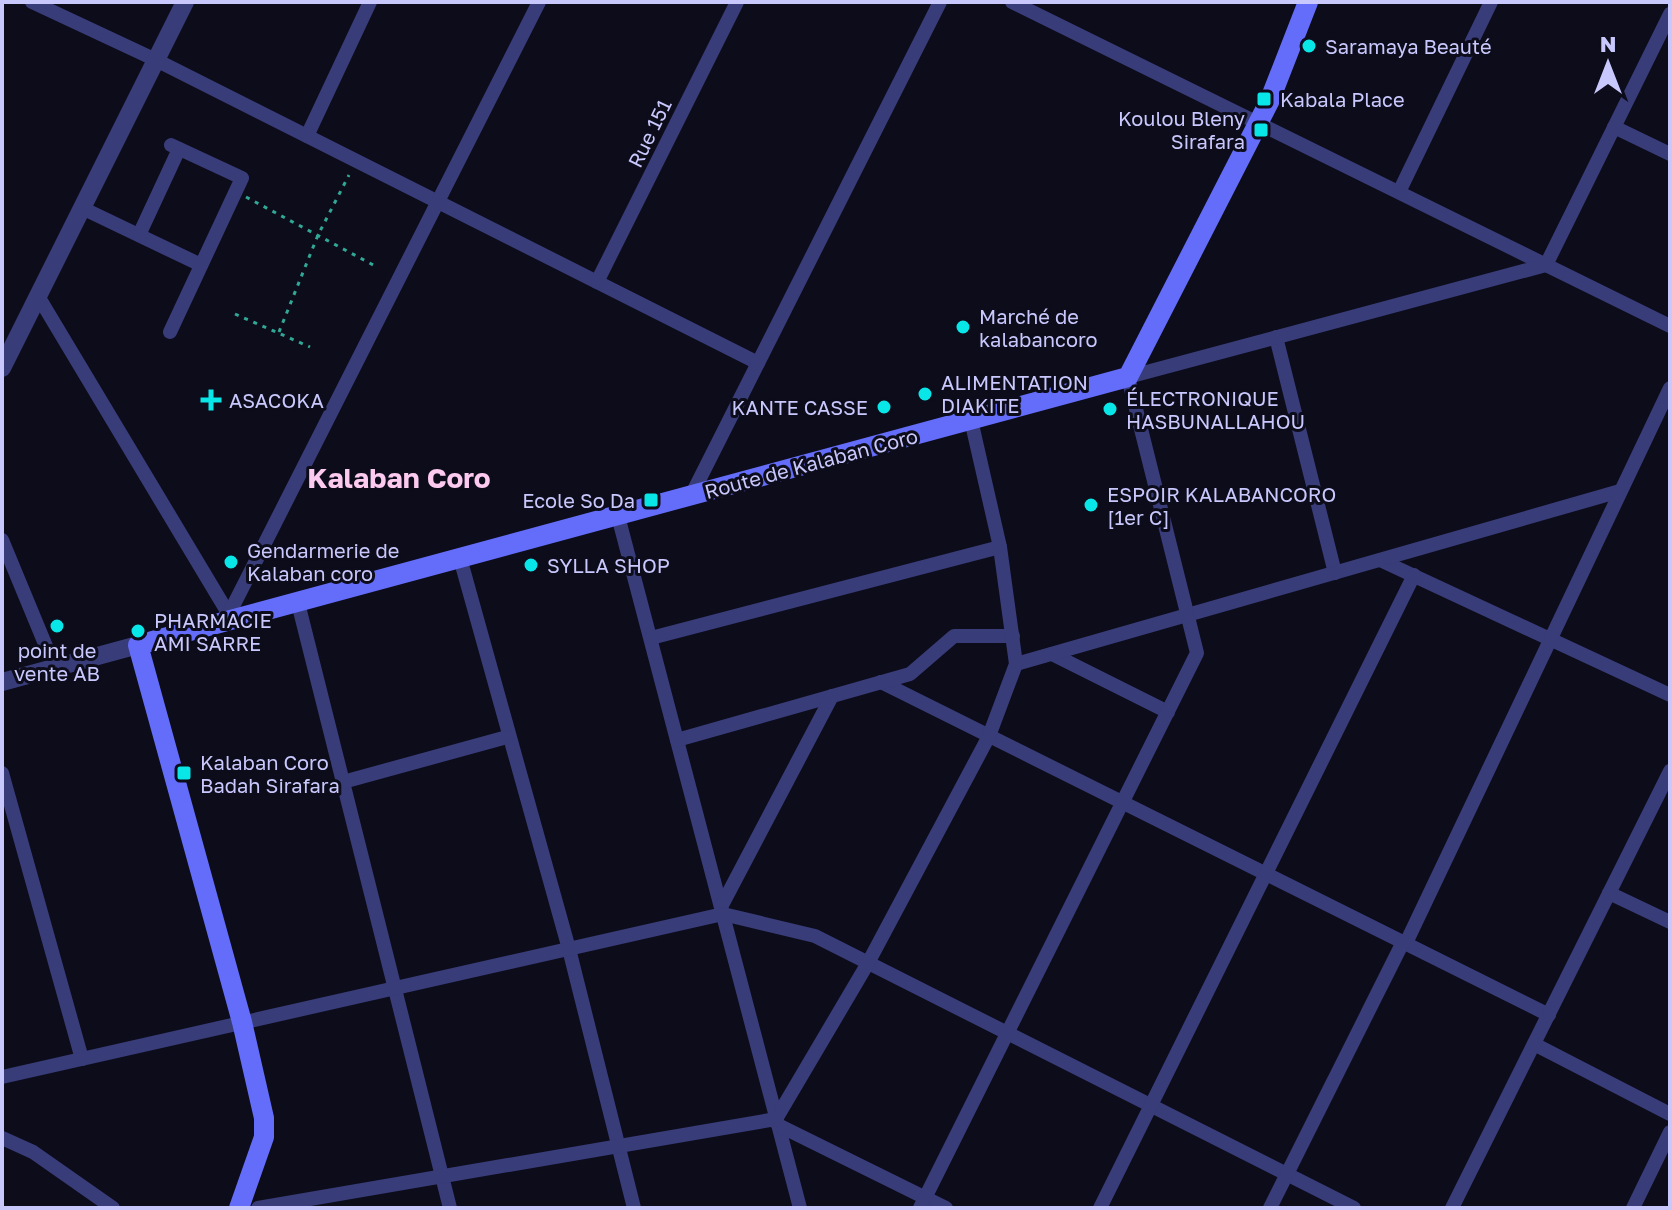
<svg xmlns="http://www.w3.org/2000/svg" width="1672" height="1210" font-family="'Golos Text',sans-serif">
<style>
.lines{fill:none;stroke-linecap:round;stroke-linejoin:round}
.path{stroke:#31a896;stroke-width:3;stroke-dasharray:4 6;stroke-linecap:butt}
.minor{stroke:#383c79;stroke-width:14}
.tertiary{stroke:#383c79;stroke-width:18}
.secondary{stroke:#636df9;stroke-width:20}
.poi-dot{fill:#09e6e8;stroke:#0d0c1b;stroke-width:3}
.labels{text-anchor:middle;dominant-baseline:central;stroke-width:6;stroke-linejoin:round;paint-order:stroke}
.poi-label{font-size:20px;fill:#c9c8fd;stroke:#0d0c1b;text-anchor:start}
.street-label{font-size:20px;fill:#c9c8fd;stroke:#0d0c1b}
.district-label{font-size:28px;font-weight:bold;fill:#fdcaef;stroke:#0d0c1b}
</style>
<rect width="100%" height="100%" fill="#0d0c1b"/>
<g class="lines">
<!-- path -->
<g class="path">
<path d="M246 197 377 267"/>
<path d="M235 314 310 347"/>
<path d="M279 332 318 235 349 175"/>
</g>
<!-- minor -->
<g class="minor">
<path d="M32 2 156 60 758 363"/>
<path d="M1012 2 1670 326"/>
<path d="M1614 127 1670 154"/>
<path d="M307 136 370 2"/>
<path d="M1399 192 1491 2"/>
<path d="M82 208 201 265"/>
<path d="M139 235 179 149"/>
<path d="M597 282 737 2"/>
<path d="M38 296 231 618"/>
<path d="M170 332 242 178 171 145"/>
<path d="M1276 337 1335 573"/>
<path d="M691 496 940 2"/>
<path d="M618 516 800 1208"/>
<path d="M2 540 55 668"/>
<path d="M460 558 569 949 634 1208"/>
<path d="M1380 560 1670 695"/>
<path d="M298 603 450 1208"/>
<path d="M229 614 539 2"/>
<path d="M651 638 1000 547"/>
<path d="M1052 654 1168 712"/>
<path d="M1016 664 1620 491"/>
<path d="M881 682 1549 1015"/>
<path d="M677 740 910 674 954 636H1013"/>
<path d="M2 773 82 1059"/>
<path d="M343 782 507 737"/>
<path d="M1609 893 1670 922"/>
<path d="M721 907 832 696"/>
<path d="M1406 943 1670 388"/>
<path d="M1534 1044 1670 1114"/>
<path d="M2 1077 723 914 815 936 1354 1208"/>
<path d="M778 1125 946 1208"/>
<path d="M2 1138 33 1152 113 1208"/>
<path d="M258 1208 776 1119 868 963 989 736 1016 664 1000 547 971 420"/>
<path d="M920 1208 1197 653 1128 377 1546 265 1670 14"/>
<path d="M1100 1208 1414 575"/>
<path d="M1270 1208 1403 942"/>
<path d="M1452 1208 1670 771"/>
<path d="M1633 1208 1670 1132"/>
</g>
<!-- tertiary -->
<g class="tertiary">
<path d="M2 368 185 2"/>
<path d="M2 682 138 645"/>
</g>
<!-- secondary -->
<path class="secondary" d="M239 1208 264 1137V1118L242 1022 138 645 1128 377 1269 102 1308 2"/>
</g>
<!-- markers -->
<g class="poi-dot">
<circle cx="1309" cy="46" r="8"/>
<rect x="1256" y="91" width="16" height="16" rx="4"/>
<rect x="1253" y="122" width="16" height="16" rx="4"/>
<circle cx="963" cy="327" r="8"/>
<circle cx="925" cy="394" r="8"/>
<path d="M207 388h8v8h8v8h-8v8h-8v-8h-8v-8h8z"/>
<circle cx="884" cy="407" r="8"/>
<circle cx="1110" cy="409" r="8"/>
<rect x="643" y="492" width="16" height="16" rx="4"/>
<circle cx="1091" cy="505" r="8"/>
<circle cx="231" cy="562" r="8"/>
<circle cx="531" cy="565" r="8"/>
<circle cx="57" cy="626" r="8"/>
<circle cx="138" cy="631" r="8"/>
<rect x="176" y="765" width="16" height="16" rx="4"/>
</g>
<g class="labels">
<!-- poi labels -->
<g class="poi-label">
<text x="1325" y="46">Saramaya Beauté</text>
<text x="1280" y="99">Kabala Place</text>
<text x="1245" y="118" text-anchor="end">Koulou Bleny<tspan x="1245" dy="23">Sirafara</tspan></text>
<text x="979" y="316">Marché de<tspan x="979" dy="23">kalabancoro</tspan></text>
<text x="941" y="382">ALIMENTATION<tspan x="941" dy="23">DIAKITE</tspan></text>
<text x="1126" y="398">ÉLECTRONIQUE<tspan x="1126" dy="23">HASBUNALLAHOU</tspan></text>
<text x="229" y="400">ASACOKA</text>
<text x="868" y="407" text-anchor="end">KANTE CASSE</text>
<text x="1107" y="494">ESPOIR KALABANCORO<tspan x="1107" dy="23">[1er C]</tspan></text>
<text x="635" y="500" text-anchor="end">Ecole So Da</text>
<text x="247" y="550">Gendarmerie de<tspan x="247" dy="23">Kalaban coro</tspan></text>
<text x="547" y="565">SYLLA SHOP</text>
<text x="154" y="620">PHARMACIE<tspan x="154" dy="23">AMI SARRE</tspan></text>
<text x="57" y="650" text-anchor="middle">point de<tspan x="57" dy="23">vente AB</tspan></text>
<text x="200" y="762">Kalaban Coro<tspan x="200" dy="23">Badah Sirafara</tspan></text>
</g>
<!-- street labels -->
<g class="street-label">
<text transform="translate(649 133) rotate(-64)">Rue 151</text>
<text transform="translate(811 463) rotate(-15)">Route de Kalaban Coro</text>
</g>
<!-- district labels -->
<g class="district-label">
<text x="399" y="477">Kalaban Coro</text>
</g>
</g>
<!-- border -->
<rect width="1672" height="1210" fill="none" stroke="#c9c8fd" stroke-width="8"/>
<!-- north arrow -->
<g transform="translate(1608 64)" stroke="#0d0c1b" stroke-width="6" paint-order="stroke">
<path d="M0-6L14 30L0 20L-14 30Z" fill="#c9c8fd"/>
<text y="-12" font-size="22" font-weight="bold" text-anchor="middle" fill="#c9c8fd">N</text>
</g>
</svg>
